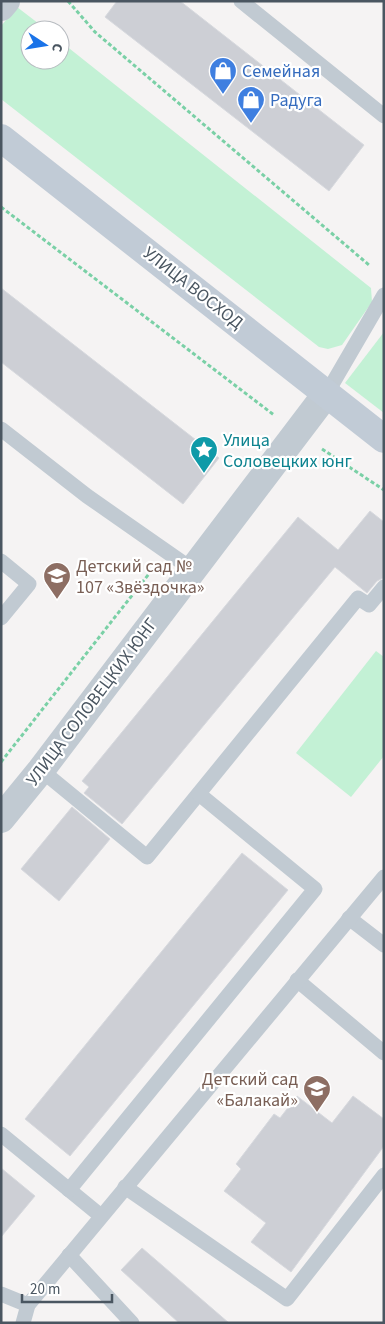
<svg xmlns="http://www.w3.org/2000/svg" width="385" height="1324" font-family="'Source Sans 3',sans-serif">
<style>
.green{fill:#c3f1d5}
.building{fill:#cdcfd5;stroke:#d7d9de}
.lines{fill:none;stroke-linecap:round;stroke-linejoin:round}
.path{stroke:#7ad0a6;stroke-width:3;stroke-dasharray:4 2.5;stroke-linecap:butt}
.lane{stroke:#c1cad2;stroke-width:15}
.street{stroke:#c1cad2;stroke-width:28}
.secondary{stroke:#c1cbd6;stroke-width:28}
.labels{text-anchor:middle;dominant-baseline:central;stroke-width:4.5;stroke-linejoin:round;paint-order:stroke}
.shop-label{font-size:18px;fill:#366cbe;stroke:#fff;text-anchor:start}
.street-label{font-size:18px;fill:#4a5661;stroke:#fff}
.culture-label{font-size:18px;fill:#0d838f;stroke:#fff;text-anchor:start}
.education-label{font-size:18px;fill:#785e54;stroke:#fff;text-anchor:start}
</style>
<rect width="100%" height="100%" fill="#f5f3f3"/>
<!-- green -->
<g class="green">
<path d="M17 7 47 30H30V60H60V41L371 288 372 302 342 345 328 349 319 347 1 99V26Z"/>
<path d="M384 332V413L345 383Z"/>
<path d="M376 651 384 657V756L351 797 296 753Z"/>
</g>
<!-- building -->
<g class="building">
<path d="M117 1H180L364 145 329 191 105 17Z"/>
<path d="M1 288 219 458 183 504 1 362Z"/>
<path d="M370 511 384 522 383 578 377 581 367 593 335 567 122 824 84 793 89 787 82 781 298 517 338 550Z"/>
<path d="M72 807 110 839 59 901 21 869Z"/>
<path d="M242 853 288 890 70 1156 25 1119Z"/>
<path d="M297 1096 332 1123 353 1096 384 1119V1146L291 1272 251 1242 266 1223 224 1191 241 1169 236 1164 274 1114 280 1118Z"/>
<path d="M1 1168 35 1196 1 1237Z"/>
<path d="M142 1248 229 1323H179L121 1270Z"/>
</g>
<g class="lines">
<!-- path -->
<g class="path">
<path d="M68 1 95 32 369 265"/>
<path d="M1 207 274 415"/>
<path d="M322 449 384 490"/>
<path d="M1 762 152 570"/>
</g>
<!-- lane -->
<g class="lane">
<path d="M241 1 384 116"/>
<path d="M327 393 384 295"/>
<path d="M1 429 87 496 193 570"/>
<path d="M1 561 29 584 1 618"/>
<path d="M41 770 147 857 358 598 369 605 384 587"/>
<path d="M349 918 384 945"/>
<path d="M297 980 384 1053"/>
<path d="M1 1134 101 1216"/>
<path d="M125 1187 287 1299 384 1175"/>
<path d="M69 1190 315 889 199 794"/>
<path d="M69 1255 132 1323"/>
<path d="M1 1294 28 1305"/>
<path d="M23 1323 28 1305 384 877"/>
</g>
<!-- street -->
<g class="street">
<path d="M1 7 6 1"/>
<path d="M1 819 41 770 327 393"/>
</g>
<!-- secondary -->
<path class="secondary" d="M1 138 384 439"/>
</g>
<!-- icons -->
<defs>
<symbol id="shop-pin" viewBox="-11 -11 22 30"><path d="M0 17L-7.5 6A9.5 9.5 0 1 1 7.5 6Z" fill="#3f7fe0" stroke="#fff"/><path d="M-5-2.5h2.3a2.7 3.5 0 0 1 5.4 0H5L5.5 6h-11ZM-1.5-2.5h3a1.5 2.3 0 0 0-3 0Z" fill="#fff"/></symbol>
<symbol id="sight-pin" viewBox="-11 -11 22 30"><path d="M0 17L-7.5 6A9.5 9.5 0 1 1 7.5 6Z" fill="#0f9aa8" stroke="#fff"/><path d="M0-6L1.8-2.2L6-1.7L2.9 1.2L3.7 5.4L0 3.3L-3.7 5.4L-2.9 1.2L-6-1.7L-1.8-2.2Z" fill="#fff"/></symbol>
<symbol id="school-pin" viewBox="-11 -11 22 30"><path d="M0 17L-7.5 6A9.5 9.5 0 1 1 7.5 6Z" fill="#8d6e63" stroke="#fff"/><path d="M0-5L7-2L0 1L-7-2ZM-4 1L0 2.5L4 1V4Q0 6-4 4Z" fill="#fff"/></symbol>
</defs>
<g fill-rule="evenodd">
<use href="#shop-pin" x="207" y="55" width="32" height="43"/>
<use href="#shop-pin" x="235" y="84" width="32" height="43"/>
<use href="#sight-pin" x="188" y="434" width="32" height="43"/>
<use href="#school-pin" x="41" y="560" width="32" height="43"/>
<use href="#school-pin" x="301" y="1073" width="32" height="43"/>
</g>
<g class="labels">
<!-- shop labels -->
<g class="shop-label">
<text x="242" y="71">Семейная</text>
<text x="270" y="100">Радуга</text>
</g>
<!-- street labels -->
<g class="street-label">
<text transform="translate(193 288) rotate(38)">УЛИЦА ВОСХОД</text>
<text transform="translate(92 702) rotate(-53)">УЛИЦА СОЛОВЕЦКИХ ЮНГ</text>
</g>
<!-- culture labels -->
<g class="culture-label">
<text x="223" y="440">Улица<tspan x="223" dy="21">Соловецких юнг</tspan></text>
</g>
<!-- education labels -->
<g class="education-label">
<text x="76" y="566">Детский сад №<tspan x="76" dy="21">107 «Звёздочка»</tspan></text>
<text x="298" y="1079" text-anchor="end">Детский сад<tspan x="298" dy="21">«Балакай»</tspan></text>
</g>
</g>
<!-- border -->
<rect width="385" height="1324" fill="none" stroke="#4a5661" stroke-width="5"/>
<!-- north arrow -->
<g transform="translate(45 45) rotate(102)"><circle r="24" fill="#ffffff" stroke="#b7bbc0"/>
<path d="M0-4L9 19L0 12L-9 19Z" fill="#1a73e8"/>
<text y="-8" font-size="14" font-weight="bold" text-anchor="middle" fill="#4a5661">С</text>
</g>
<!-- scale -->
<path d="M22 1294v8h90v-8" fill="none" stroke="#4a5661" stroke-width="2.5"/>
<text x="30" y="1294" font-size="15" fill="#4a5661" stroke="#ffffff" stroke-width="4" paint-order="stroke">20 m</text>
</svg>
